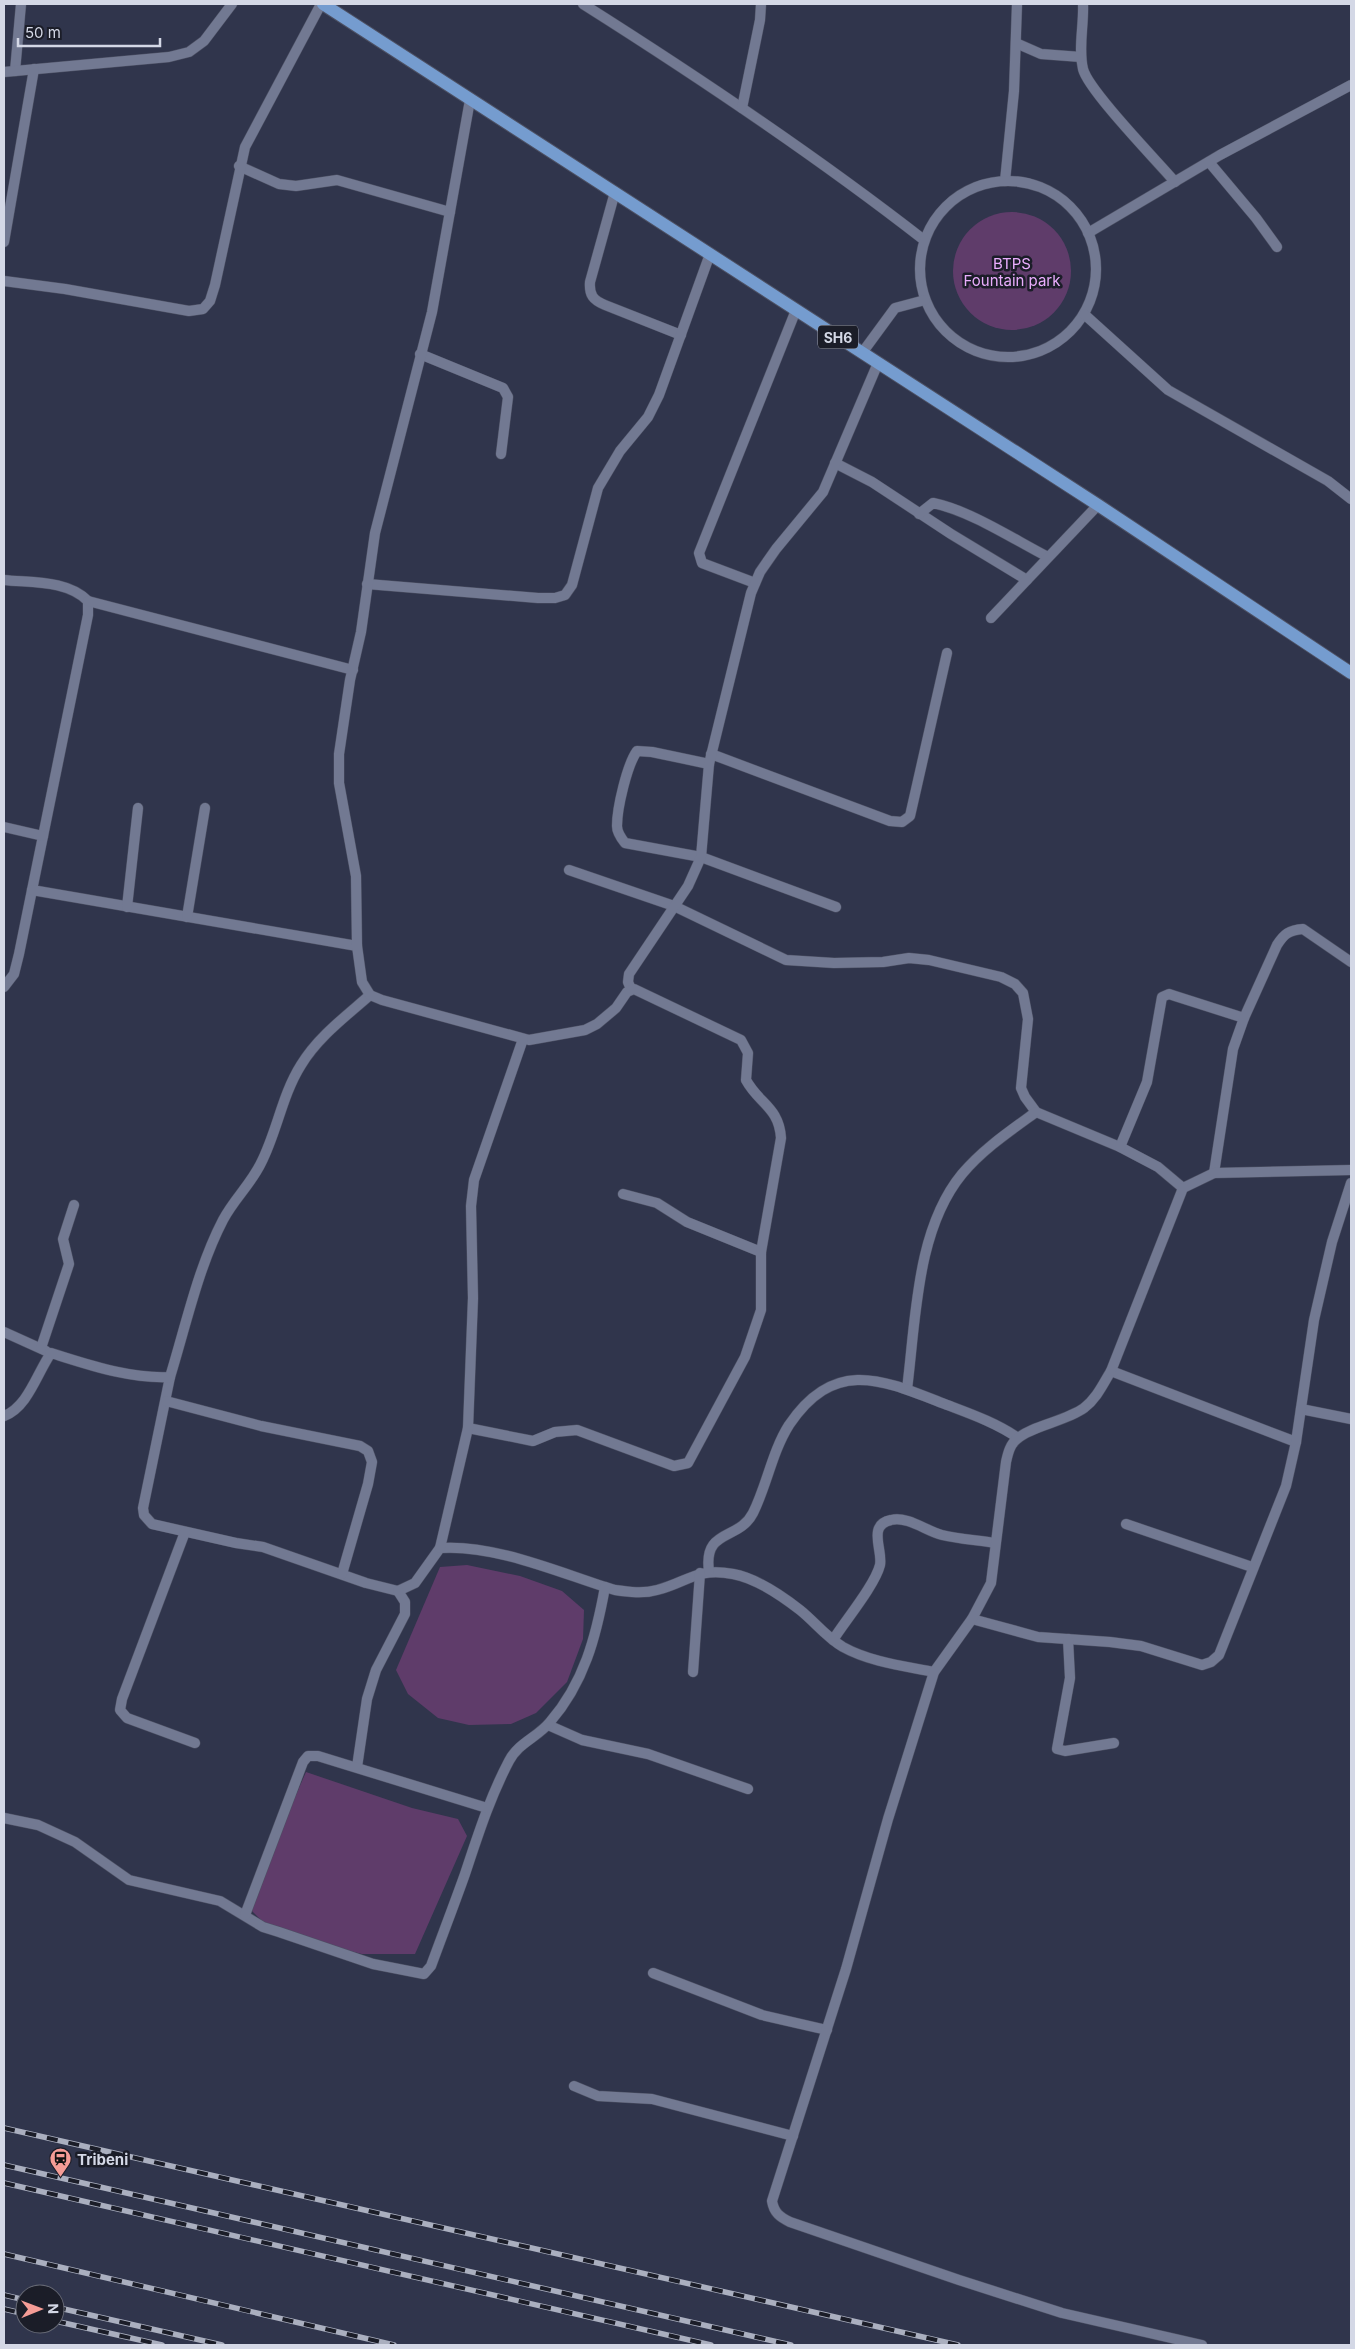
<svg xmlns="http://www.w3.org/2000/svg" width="1355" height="2349" font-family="Inter,sans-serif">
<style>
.green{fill:#5f3c6a}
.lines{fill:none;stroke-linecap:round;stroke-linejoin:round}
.service-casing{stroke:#4d5164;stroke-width:11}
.minor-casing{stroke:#4d5164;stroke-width:11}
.primary-casing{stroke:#4d5164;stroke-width:14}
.service{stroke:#727992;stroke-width:10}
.minor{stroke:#727992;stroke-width:10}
.primary{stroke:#759ccf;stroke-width:12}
.rail-casing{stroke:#aaafbf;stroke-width:5.5}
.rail{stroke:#1b1d28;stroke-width:4;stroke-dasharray:11;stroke-linecap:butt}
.labels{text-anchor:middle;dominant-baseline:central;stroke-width:5;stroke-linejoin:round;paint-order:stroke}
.shield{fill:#1b1d28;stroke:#9ca0ad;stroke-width:1}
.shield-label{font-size:14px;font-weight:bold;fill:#d4d8e6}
.park-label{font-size:15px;fill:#eaadfd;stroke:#1b1d28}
.poi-label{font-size:15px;font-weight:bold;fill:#d4d8e6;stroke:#1b1d28;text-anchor:start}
</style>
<rect width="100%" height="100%" fill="#30354c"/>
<!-- green -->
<g class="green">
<circle cx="1012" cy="271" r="59"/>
<path d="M467 1565 520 1576 562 1591 584 1610 583 1639 567 1682 536 1713 511 1724 469 1725 438 1718 408 1694 396 1670 440 1567Z"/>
<path d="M306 1772 412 1808 458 1819 467 1836 415 1954H362L318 1943 267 1926 247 1906Z"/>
</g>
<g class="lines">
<defs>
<path id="service" d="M1209 162 1256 218 1277 247"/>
<g id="minor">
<path d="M583 4C700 78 815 155 924 240"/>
<path d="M1083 4C1084 25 1078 48 1083 69 1088 90 1158 162 1175 182"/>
<path d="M1016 43 1041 54 1081 57"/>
<path d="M15 71 21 4"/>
<path d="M4 72 169 57 189 52 204 41 232 4"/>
<path d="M742 108 760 20 761 4"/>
<path d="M239 166 279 184 296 186 337 180 450 212"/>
<path d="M1005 181 1014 91 1017 4"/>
<circle cx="1008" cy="269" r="88"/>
<path d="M615 192 590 282C589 295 593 300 605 305L681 335"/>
<path d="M1088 233 1220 155 1351 85"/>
<path d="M4 242 34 69"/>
<path d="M4 281 65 289 189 311 203 309 210 301 215 285 245 147 321 4"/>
<path d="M1084 314 1168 390 1328 481 1351 499"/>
<path d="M862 353 895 308 925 300"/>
<path d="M420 354 503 388 508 397 501 454"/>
<path d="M835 463 872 482 951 534 1027 580"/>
<path d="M919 514 933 503C971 511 1013 539 1048 557"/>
<path d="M4 580C32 583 67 580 88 601V615L19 954 14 974 4 987"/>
<path d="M755 583 702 563 699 553 796 310"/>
<path d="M367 584 538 598H555L565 595 572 585 598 488 620 451 648 417 659 395 710 254"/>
<path d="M88 601 353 670"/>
<path d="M991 618 1098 505"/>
<path d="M711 754 890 821 902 822 910 816 947 653"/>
<path d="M709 764 652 752 637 751C627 765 617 808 617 826 617 832 621 838 625 843L701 857 836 907"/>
<path d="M4 827 43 836"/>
<path d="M569 870 674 906 786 960 834 963 883 962 909 958 929 960 1001 977 1015 984 1023 993 1028 1019 1021 1088 1025 1097 1036 1112 1120 1147 1158 1167 1183 1188"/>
<path d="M32 890 357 946"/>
<path d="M127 907 138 808"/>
<path d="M187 917 205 808"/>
<path d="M631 989 628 982 629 974 688 886 701 857 709 764 751 593 760 572 776 549 823 492 878 363"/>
<path d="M1120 1147 1147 1082 1162 997 1169 994 1175 996 1244 1018"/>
<path d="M1214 1173 1233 1049 1244 1018 1277 945C1284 934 1289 930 1303 929L1351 962"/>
<path d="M623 1194 657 1203 687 1222 761 1252"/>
<path d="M4 1332 46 1351"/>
<path d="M41 1348 69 1264 63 1239 74 1205"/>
<path d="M1111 1371 1296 1442"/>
<path d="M170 1377 143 1508 144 1515 152 1524 236 1543 263 1547 366 1583 398 1591 415 1583 440 1548C496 1544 562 1574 615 1590 629 1592 643 1594 657 1590 688 1582 697 1567 733 1574 756 1578 782 1596 800 1610 815 1622 826 1637 843 1647 870 1662 904 1666 934 1672"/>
<path d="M907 1389C916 1319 916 1230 962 1174 983 1149 1010 1131 1036 1112"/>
<path d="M166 1401 261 1426 360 1446 368 1451 372 1462 368 1484 342 1574"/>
<path d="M1301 1409 1351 1419"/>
<path d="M4 1416C28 1407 37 1373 51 1353 90 1365 129 1379 170 1377 186 1325 198 1268 223 1220 234 1199 251 1184 261 1163 277 1132 282 1095 301 1065 318 1037 345 1017 370 995"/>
<path d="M468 1428 533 1441 555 1432 577 1430 674 1466 688 1463 745 1357 761 1310V1252L781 1138C779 1107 759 1104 746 1080L748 1053 741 1040 634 989 627 992 616 1008 597 1024 585 1030 529 1040 382 1000 370 995 362 982 357 946 356 876 339 783V754L350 680 361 632 375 533 432 312 470 100"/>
<path d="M1126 1524 1252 1567"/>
<path d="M185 1532 122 1699 120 1710 127 1718 195 1743"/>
<path d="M440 1548 468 1428 473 1298 471 1206 474 1180 523 1039"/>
<path d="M709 1571C703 1528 739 1541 753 1513 767 1485 772 1452 789 1425 834 1358 881 1379 942 1403 968 1413 995 1422 1018 1438"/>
<path d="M972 1619 1038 1637 1110 1642 1141 1646 1202 1665 1211 1662 1219 1655 1286 1486 1296 1442 1314 1320 1332 1242 1351 1183"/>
<path d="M1068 1639 1070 1678 1057 1749 1065 1751 1114 1743"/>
<path d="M833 1640C845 1621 875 1585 880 1565 883 1550 867 1525 891 1520 908 1516 926 1531 942 1535 959 1539 977 1540 995 1543"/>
<path d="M693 1672 700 1573"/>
<path d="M548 1725 582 1740 648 1754 748 1789"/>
<path d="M357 1767 367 1699 376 1670 405 1614V1602L398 1591"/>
<path d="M4 1818 38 1825 75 1842 129 1880 220 1901 263 1927 279 1932 373 1964 424 1974 431 1966C442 1936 454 1905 465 1874 478 1835 490 1797 509 1761 518 1743 538 1737 550 1722 584 1683 596 1637 605 1587"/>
<path d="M245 1915 303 1762 308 1756H318L487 1808"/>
<path d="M653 1973 762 2015 827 2030"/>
<path d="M574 2086 598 2096 652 2099 793 2136"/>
<path d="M1202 2345 1062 2313 959 2280 790 2222C780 2217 774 2213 772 2201L846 1969 888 1819 934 1672 972 1619 991 1583 1006 1462C1008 1453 1010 1444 1018 1438 1032 1426 1066 1421 1084 1408 1097 1398 1103 1384 1111 1371L1183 1188 1214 1173 1351 1170"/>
</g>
<path id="primary" d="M323 4 1098 505 1351 673"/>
</defs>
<!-- service casing -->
<use href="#service" class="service-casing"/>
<!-- minor casing -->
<use href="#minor" class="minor-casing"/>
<!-- primary casing -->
<use href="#primary" class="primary-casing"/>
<!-- service -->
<use href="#service" class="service"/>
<!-- minor -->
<use href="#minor" class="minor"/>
<!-- primary -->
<use href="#primary" class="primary"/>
<defs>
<g id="rail">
<path d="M4 2128 958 2345"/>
<path d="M4 2165 791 2345"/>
<path d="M4 2183 711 2345"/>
<path d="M4 2254 394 2345"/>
<path d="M4 2295 25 2300"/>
<path d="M55 2307 222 2345"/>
<path d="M4 2309 25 2314"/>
<path d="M55 2321 162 2345"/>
</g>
</defs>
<!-- rail casing -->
<use href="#rail" class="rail-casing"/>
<!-- rail -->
<use href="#rail" class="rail"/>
</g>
<!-- icons -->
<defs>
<symbol id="station-pin" viewBox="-11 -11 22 30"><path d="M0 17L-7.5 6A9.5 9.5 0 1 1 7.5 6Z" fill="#f59c96" stroke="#1b1d28"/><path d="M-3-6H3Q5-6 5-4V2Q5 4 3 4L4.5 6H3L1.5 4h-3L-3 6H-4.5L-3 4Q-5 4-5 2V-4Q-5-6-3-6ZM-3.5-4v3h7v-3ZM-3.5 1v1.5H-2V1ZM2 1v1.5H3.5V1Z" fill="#111"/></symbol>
</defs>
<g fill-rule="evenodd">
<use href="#station-pin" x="48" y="2146" width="25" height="34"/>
</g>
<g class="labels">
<!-- shield labels -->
<rect class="shield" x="818" y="325.5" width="40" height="23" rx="4"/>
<g class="shield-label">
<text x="838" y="337">SH6</text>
</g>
<!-- park labels -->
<g class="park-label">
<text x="1012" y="263">BTPS<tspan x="1012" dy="17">Fountain park</tspan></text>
</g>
<!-- poi labels -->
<g class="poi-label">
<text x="77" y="2159">Tribeni</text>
</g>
</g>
<!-- border -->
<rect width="1355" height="2349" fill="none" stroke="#d4d8e6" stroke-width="10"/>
<!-- north arrow -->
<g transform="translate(40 2309) rotate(89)"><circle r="24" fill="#1b1d28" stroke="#656874"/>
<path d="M0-4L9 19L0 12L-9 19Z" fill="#f59c96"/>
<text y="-8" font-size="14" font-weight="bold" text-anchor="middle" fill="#d4d8e6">N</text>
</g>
<!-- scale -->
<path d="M18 38v8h142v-8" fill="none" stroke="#d4d8e6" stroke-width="2.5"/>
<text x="25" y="38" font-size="15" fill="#d4d8e6" stroke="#1b1d28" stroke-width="4" paint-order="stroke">50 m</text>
</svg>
